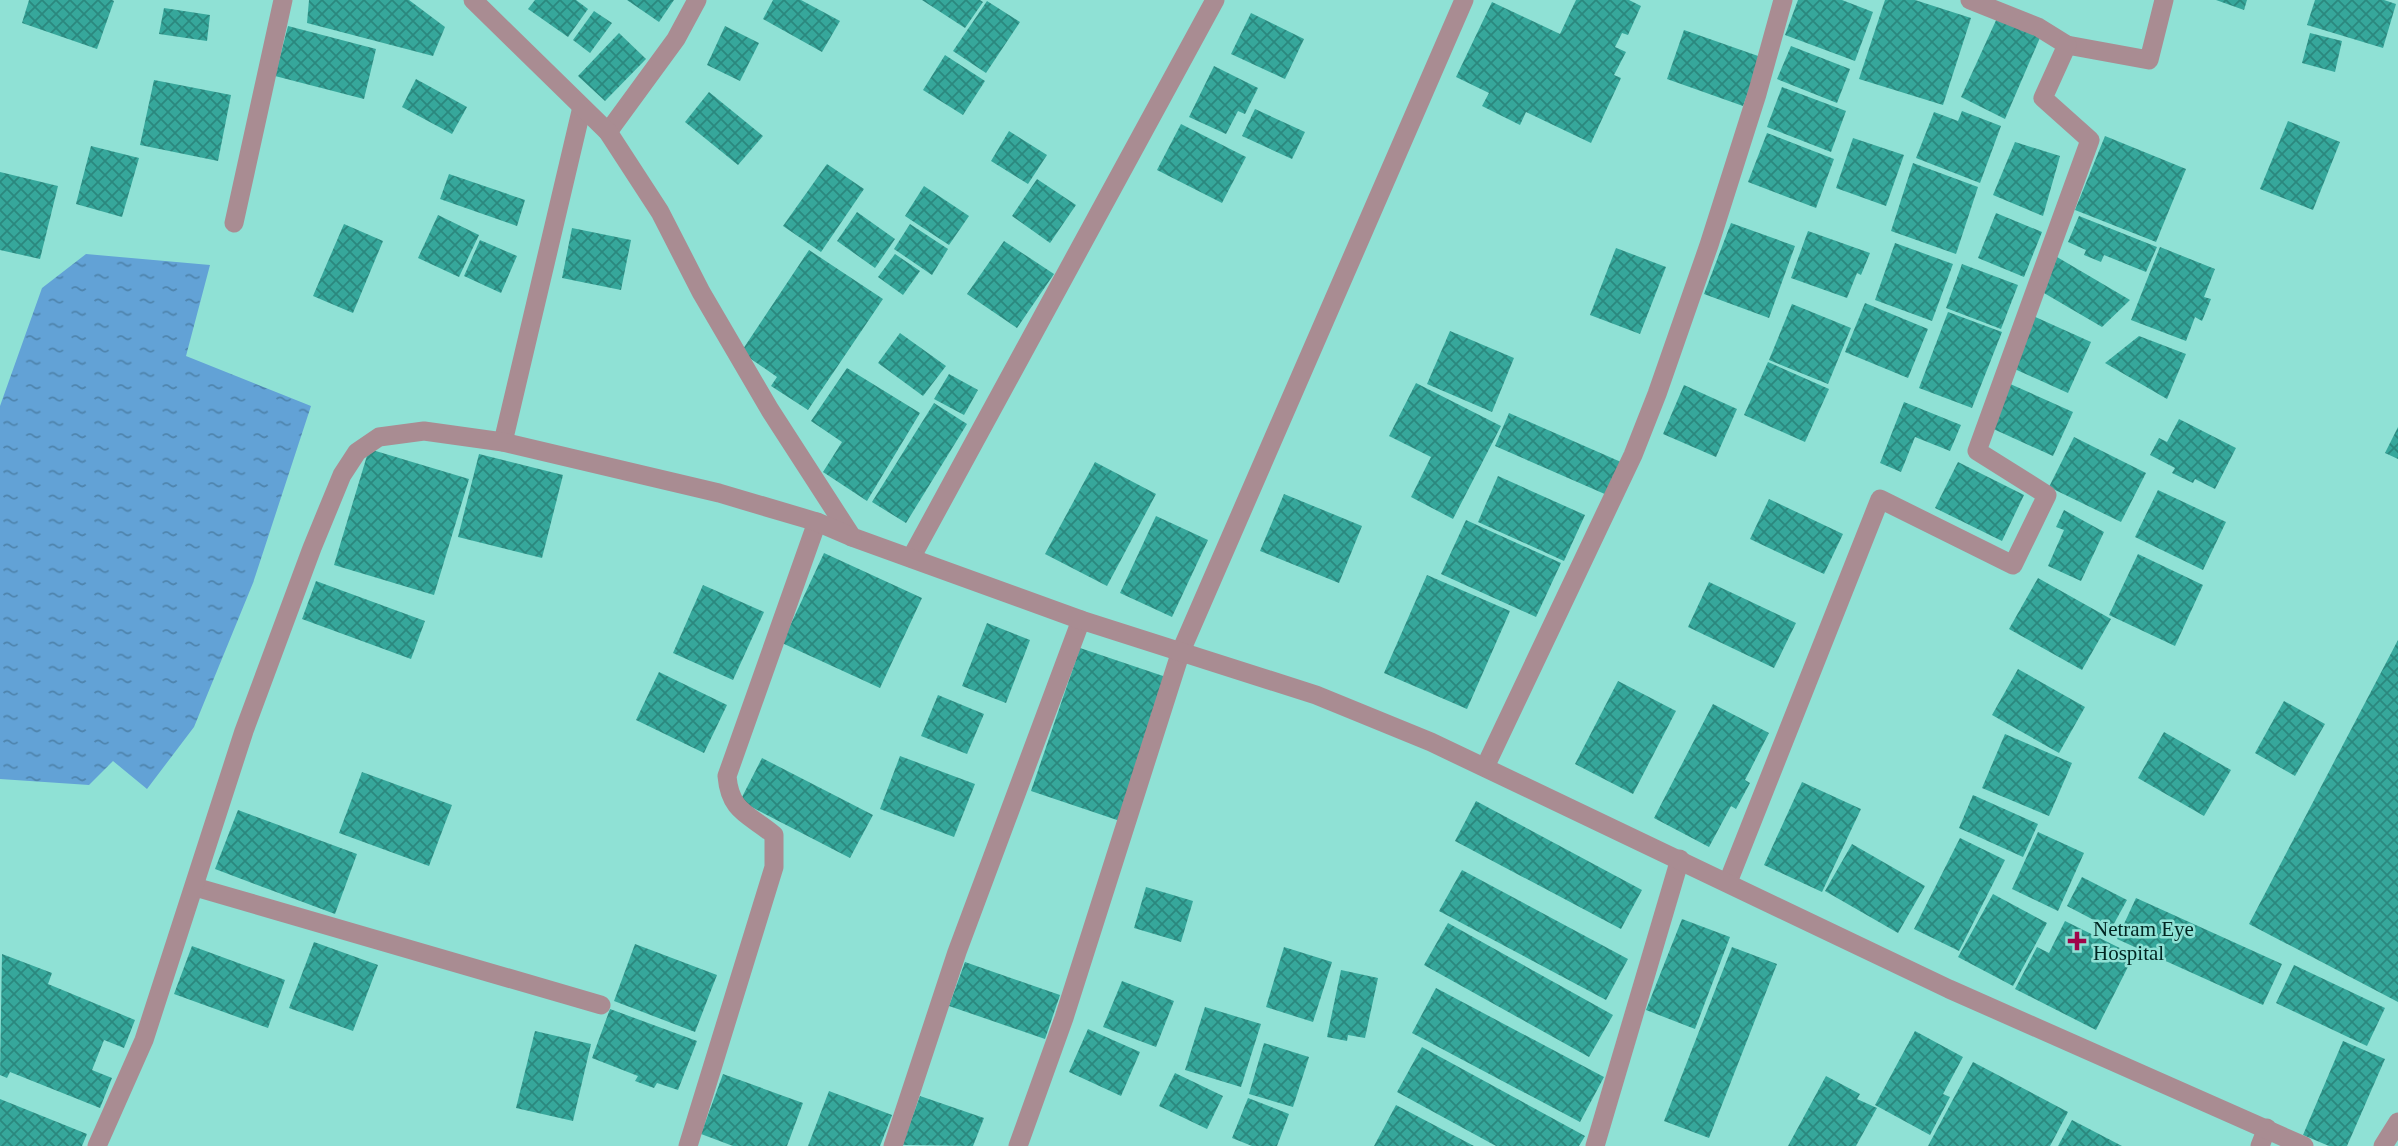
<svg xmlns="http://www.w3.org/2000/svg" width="2398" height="1146" font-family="'Times New Roman',serif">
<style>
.water{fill:url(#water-ripples)}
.building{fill:url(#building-cross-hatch)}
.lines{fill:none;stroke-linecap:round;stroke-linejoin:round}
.service{stroke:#a98c92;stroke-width:19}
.minor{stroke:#a98c92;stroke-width:19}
.tertiary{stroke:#a98c92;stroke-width:19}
.poi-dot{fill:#9f054a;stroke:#8fe1d5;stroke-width:2.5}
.labels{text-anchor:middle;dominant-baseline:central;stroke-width:5;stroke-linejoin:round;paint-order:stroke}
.poi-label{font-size:21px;fill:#012521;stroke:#8fe1d5;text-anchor:start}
</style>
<defs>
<pattern id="water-ripples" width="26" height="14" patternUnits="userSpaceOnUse" patternTransform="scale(1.75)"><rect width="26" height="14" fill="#62a2d6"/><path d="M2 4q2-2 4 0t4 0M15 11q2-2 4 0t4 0" fill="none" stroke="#4e84ad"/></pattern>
<pattern id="building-cross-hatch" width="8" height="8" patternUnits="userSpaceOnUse" patternTransform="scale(1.75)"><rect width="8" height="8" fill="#36a79b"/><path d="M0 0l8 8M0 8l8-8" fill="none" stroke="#2b887e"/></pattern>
</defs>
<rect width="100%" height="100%" fill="#8fe1d5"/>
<!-- water -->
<path class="water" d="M86 254 210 265 186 356 311 406 253 583 194 727 147 789 113 761 89 785 0 779V406L42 288Z"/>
<!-- building -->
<g class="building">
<path d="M29 0H112L114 1 97 49 22 23Z"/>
<path d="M309 0H409L445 27 433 56 307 23Z"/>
<path d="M535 0H576L588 9 568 37 528 9Z"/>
<path d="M627 0H674L659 22Z"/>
<path d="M773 0H801L840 21 822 52 763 19Z"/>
<path d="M922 0H980L983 2 965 28Z"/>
<path d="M1576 0H1629L1641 6 1628 35 1622 33 1615 47 1626 52 1614 75 1621 78 1591 143 1526 112 1520 125 1482 106 1489 93 1456 77 1492 2 1560 34Z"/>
<path d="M1798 0H1842L1873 12 1855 61 1785 35Z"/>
<path d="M1885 0H1915L1971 18 1943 105 1859 79Z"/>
<path d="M2216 0H2247L2244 10Z"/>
<path d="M2315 0H2384L2396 4 2383 48 2307 25Z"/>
<path d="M987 1 1020 22 986 73 953 51Z"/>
<path d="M164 8 210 15 207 41 159 34Z"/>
<path d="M594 11 612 23 590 53 573 40Z"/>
<path d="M1251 13 1304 39 1285 79 1231 54Z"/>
<path d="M1998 16 2042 33 2005 119 1961 97Z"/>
<path d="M288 26 376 49 364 99 275 76Z"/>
<path d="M725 26 759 43 740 81 707 65Z"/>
<path d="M1684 30 1761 57 1743 106 1667 79Z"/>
<path d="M619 33 646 59 605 101 578 76Z"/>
<path d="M2310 33 2342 41 2335 72 2302 63Z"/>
<path d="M1791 46 1850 69 1837 103 1777 79Z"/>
<path d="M945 55 985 81 963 115 923 90Z"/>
<path d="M1214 66 1258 88 1245 114 1238 111 1226 134 1189 117Z"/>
<path d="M416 79 467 107 452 134 402 107Z"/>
<path d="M154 80 231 95 218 161 140 145Z"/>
<path d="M1782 87 1846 111 1831 152 1767 127Z"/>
<path d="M709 92 763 136 738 165 685 122Z"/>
<path d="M1255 109 1305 132 1292 159 1242 136Z"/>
<path d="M1962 111 2001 126 1980 183 1916 158 1934 112 1958 121Z"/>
<path d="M2288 121 2340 142 2313 210 2260 189Z"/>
<path d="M1181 124 1246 157 1222 203 1157 170Z"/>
<path d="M1009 131 1047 155 1028 184 991 161Z"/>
<path d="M1767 133 1834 159 1816 208 1748 182Z"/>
<path d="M2105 136 2186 169 2156 242 2075 210Z"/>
<path d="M1853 138 1904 155 1886 206 1836 188Z"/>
<path d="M2015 142 2060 156 2043 216 1993 195Z"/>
<path d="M91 146 139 158 122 217 76 204Z"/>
<path d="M1913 163 1978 187 1956 254 1891 231Z"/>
<path d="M827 164 864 189 821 252 783 226Z"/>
<path d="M0 172 58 186 40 259 0 250Z"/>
<path d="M449 174 525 200 517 226 440 199Z"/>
<path d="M1037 179 1076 205 1050 243 1012 216Z"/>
<path d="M924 186 969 216 949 245 905 216Z"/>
<path d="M857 212 895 239 875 268 837 241Z"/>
<path d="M1996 213 2042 232 2024 277 1978 258Z"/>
<path d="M438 215 479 235 459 277 418 258Z"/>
<path d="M2079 216 2157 247 2146 272 2104 255 2101 262 2084 255 2086 250 2068 242Z"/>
<path d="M1731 223 1795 246 1769 318 1704 294Z"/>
<path d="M344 224 383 241 353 313 313 296Z"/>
<path d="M910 224 948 249 932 275 894 249Z"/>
<path d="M572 228 631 240 621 290 562 278Z"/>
<path d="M1808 231 1870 253 1861 275 1857 273 1847 298 1791 278Z"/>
<path d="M480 240 517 256 501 293 464 276Z"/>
<path d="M1004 241 1054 274 1017 328 967 294Z"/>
<path d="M1895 243 1953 264 1932 321 1875 300Z"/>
<path d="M2160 247 2215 269 2204 297 2211 299 2202 321 2195 317 2186 341 2131 320Z"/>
<path d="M1616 248 1666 267 1640 334 1590 315Z"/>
<path d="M809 250 883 299 808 410 771 386 777 377 741 352Z"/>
<path d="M895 254 920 271 903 295 878 277Z"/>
<path d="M2057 257 2130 300 2102 327 2044 293Z"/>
<path d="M1962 264 2018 285 2001 329 1946 308Z"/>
<path d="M1865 303 1928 329 1908 378 1845 352Z"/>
<path d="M1792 304 1851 328 1828 384 1769 360Z"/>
<path d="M1948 312 2002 332 1972 408 1919 388Z"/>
<path d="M2031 315 2091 342 2068 393 2008 366Z"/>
<path d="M1450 331 1514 358 1492 412 1427 384Z"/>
<path d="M900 333 946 366 923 396 878 363Z"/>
<path d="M2139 336 2186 354 2167 399 2105 363Z"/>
<path d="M1768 362 1829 389 1805 442 1744 415Z"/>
<path d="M847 368 920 413 867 501 823 472 842 442 811 421Z"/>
<path d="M949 374 978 390 964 415 934 399Z"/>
<path d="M1416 383 1501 426 1453 519 1411 497 1431 457 1389 436Z"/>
<path d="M2008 383 2073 412 2053 456 1989 427Z"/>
<path d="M1684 385 1737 409 1716 457 1663 434Z"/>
<path d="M1904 402 1961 425 1950 451 1915 437 1901 472 1880 463Z"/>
<path d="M934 403 967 424 906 523 872 502Z"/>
<path d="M1509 413 1621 462 1607 495 1495 446Z"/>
<path d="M2179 419 2236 448 2215 489 2195 479 2193 483 2172 473 2175 468 2150 455 2159 438 2167 442Z"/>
<path d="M2398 427V459L2385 453Z"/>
<path d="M2074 437 2146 473 2121 522 2049 487Z"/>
<path d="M369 449 469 479 434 595 334 565Z"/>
<path d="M479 454 563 475 542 558 458 537Z"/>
<path d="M1095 462 1156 494 1107 586 1045 554Z"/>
<path d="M1958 462 2024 495 2002 541 1935 508Z"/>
<path d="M1498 476 1585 515 1564 561 1478 522Z"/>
<path d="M2158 490 2226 522 2203 570 2135 537Z"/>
<path d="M1284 494 1362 526 1339 583 1260 551Z"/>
<path d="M1769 499 1843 534 1824 574 1750 539Z"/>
<path d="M2064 510 2104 532 2081 581 2048 566 2064 530 2056 527Z"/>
<path d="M1156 516 1208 540 1172 617 1120 593Z"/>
<path d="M1466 520 1561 563 1536 617 1441 574Z"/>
<path d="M824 553 922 598 880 688 782 643Z"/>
<path d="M2138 554 2203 585 2175 646 2109 615Z"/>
<path d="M1427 575 1510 611 1467 709 1384 673Z"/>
<path d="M2038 578 2111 619 2082 670 2009 629Z"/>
<path d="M316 581 425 621 411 659 302 619Z"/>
<path d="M1709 582 1796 623 1774 668 1688 627Z"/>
<path d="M703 585 764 612 733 680 673 653Z"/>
<path d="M987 623 1030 640 1006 703 962 686Z"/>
<path d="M2398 640V1002L2249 924Z"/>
<path d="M1080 648 1169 678 1120 821 1031 791Z"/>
<path d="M2018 669 2085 707 2059 753 1992 715Z"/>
<path d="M659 672 727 705 704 753 636 720Z"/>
<path d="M1618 681 1676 711 1633 794 1575 764Z"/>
<path d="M938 695 984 714 967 754 921 736Z"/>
<path d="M2284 701 2325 724 2295 776 2255 753Z"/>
<path d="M1713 704 1769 733 1745 780 1750 783 1736 809 1731 806 1709 847 1654 818Z"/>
<path d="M2164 732 2231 770 2204 816 2138 778Z"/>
<path d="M2005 734 2072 763 2049 816 1982 788Z"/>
<path d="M900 756 975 784 954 837 880 809Z"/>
<path d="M762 758 873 815 850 858 740 801Z"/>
<path d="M362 772 452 805 429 866 339 833Z"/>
<path d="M1802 782 1861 809 1822 892 1764 865Z"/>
<path d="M1973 795 2038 824 2023 857 1959 828Z"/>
<path d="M1476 801 1642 890 1621 929 1455 841Z"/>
<path d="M238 810 357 854 335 914 215 869Z"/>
<path d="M2038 832 2084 853 2058 911 2012 889Z"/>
<path d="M1960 838 2005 860 1959 951 1914 929Z"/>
<path d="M1852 844 1925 886 1898 933 1825 891Z"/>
<path d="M1462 870 1628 959 1606 1000 1439 911Z"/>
<path d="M2082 877 2127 900 2111 929 2067 906Z"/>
<path d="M1146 887 1193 901 1181 942 1134 928Z"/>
<path d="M1993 894 2047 923 2013 986 1958 957Z"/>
<path d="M2136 898 2282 964 2263 1005 2117 939Z"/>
<path d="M1682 919 1730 937 1695 1029 1646 1010Z"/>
<path d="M2065 921 2134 955 2096 1030 2015 989 2037 947 2049 953Z"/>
<path d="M1448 923 1613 1015 1589 1057 1424 965Z"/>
<path d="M314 942 378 965 353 1031 289 1008Z"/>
<path d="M635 944 717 975 695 1032 614 1001Z"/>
<path d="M192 946 285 980 268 1028 174 994Z"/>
<path d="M1284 947 1332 962 1313 1022 1266 1007Z"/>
<path d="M1732 947 1777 964 1709 1138 1664 1121Z"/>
<path d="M2 954 52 973 48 984 135 1020 124 1048 104 1040 92 1070 112 1078 100 1108 10 1072 7 1078 0 1075Z"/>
<path d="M965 962 1060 995 1045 1039 949 1006Z"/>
<path d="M2294 965 2385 1008 2367 1046 2276 1003Z"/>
<path d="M1341 970 1378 978 1365 1038 1348 1035 1347 1041 1327 1037Z"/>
<path d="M1122 981 1174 1001 1156 1047 1103 1027Z"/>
<path d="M1436 988 1604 1077 1580 1122 1412 1033Z"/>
<path d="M1205 1007 1261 1024 1241 1087 1185 1070Z"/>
<path d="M610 1009 697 1041 678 1090 657 1083 654 1088 635 1081 638 1076 592 1058Z"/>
<path d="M1088 1029 1140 1052 1121 1096 1069 1072Z"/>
<path d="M535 1031 591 1044 573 1121 516 1108Z"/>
<path d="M1915 1031 1963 1057 1943 1094 1950 1097 1930 1135 1875 1105Z"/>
<path d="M2343 1041 2385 1059 2347 1146H2329L2303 1135Z"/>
<path d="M1264 1043 1309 1057 1293 1107 1249 1094Z"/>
<path d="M1422 1047 1585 1136 1579 1146H1496L1397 1092Z"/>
<path d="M1973 1062 2068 1112 2050 1146H1928Z"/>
<path d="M1175 1073 1223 1096 1207 1129 1159 1106Z"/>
<path d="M723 1074 803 1103 787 1146H733L701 1134Z"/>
<path d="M1826 1076 1860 1094 1857 1099 1877 1108 1856 1146H1788Z"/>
<path d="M829 1091 892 1115 880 1146H808Z"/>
<path d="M920 1096 984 1118 973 1146 902 1145Z"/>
<path d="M1248 1098 1289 1114 1277 1146H1252L1232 1138Z"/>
<path d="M0 1099 87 1134 82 1146H0Z"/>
<path d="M1396 1105 1474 1146H1374Z"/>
<path d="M2072 1120 2122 1146H2058Z"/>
</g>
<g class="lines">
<!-- service -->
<path class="service" d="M2383 1146 2398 1122"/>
<!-- minor -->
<g class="minor">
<path d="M1970 0 2038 27 2067 45 2149 60 2164 0"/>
<path d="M608 132 676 39 697 0"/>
<path d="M234 223 283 0"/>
<path d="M503 442 582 107"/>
<path d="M911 558 1215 0"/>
<path d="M1485 767 1633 455 1657 394 1709 245 1757 94 1783 0"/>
<path d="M1728 882 1880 499 2013 565 2047 495 1977 451 2090 140 2043 98 2067 45"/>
<path d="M195 887 601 1005"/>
<path d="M688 1146 774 867V835C749 814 730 812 727 776L817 522"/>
<path d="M893 1146 957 952 1081 620"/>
<path d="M1018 1146 1064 1018 1181 651 1464 0"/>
<path d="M1595 1146 1680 859"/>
<path d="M2260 1146 2267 1128"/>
</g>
<!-- tertiary -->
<g class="tertiary">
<path d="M473 0 608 132 660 212 701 292 770 410 852 537 1081 620 1316 695 1431 742 1949 989 2304 1146"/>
<path d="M97 1146 144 1040 244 731 312 548 342 475 357 452 379 437 424 431 503 442 719 493 817 522 852 537"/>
</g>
</g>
<!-- markers -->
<path class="poi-dot" d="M2073.5 930.5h7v7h7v7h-7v7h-7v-7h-7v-7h7z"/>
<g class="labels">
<!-- poi labels -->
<g class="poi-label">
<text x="2093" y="929">Netram Eye<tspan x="2093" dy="24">Hospital</tspan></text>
</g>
</g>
</svg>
